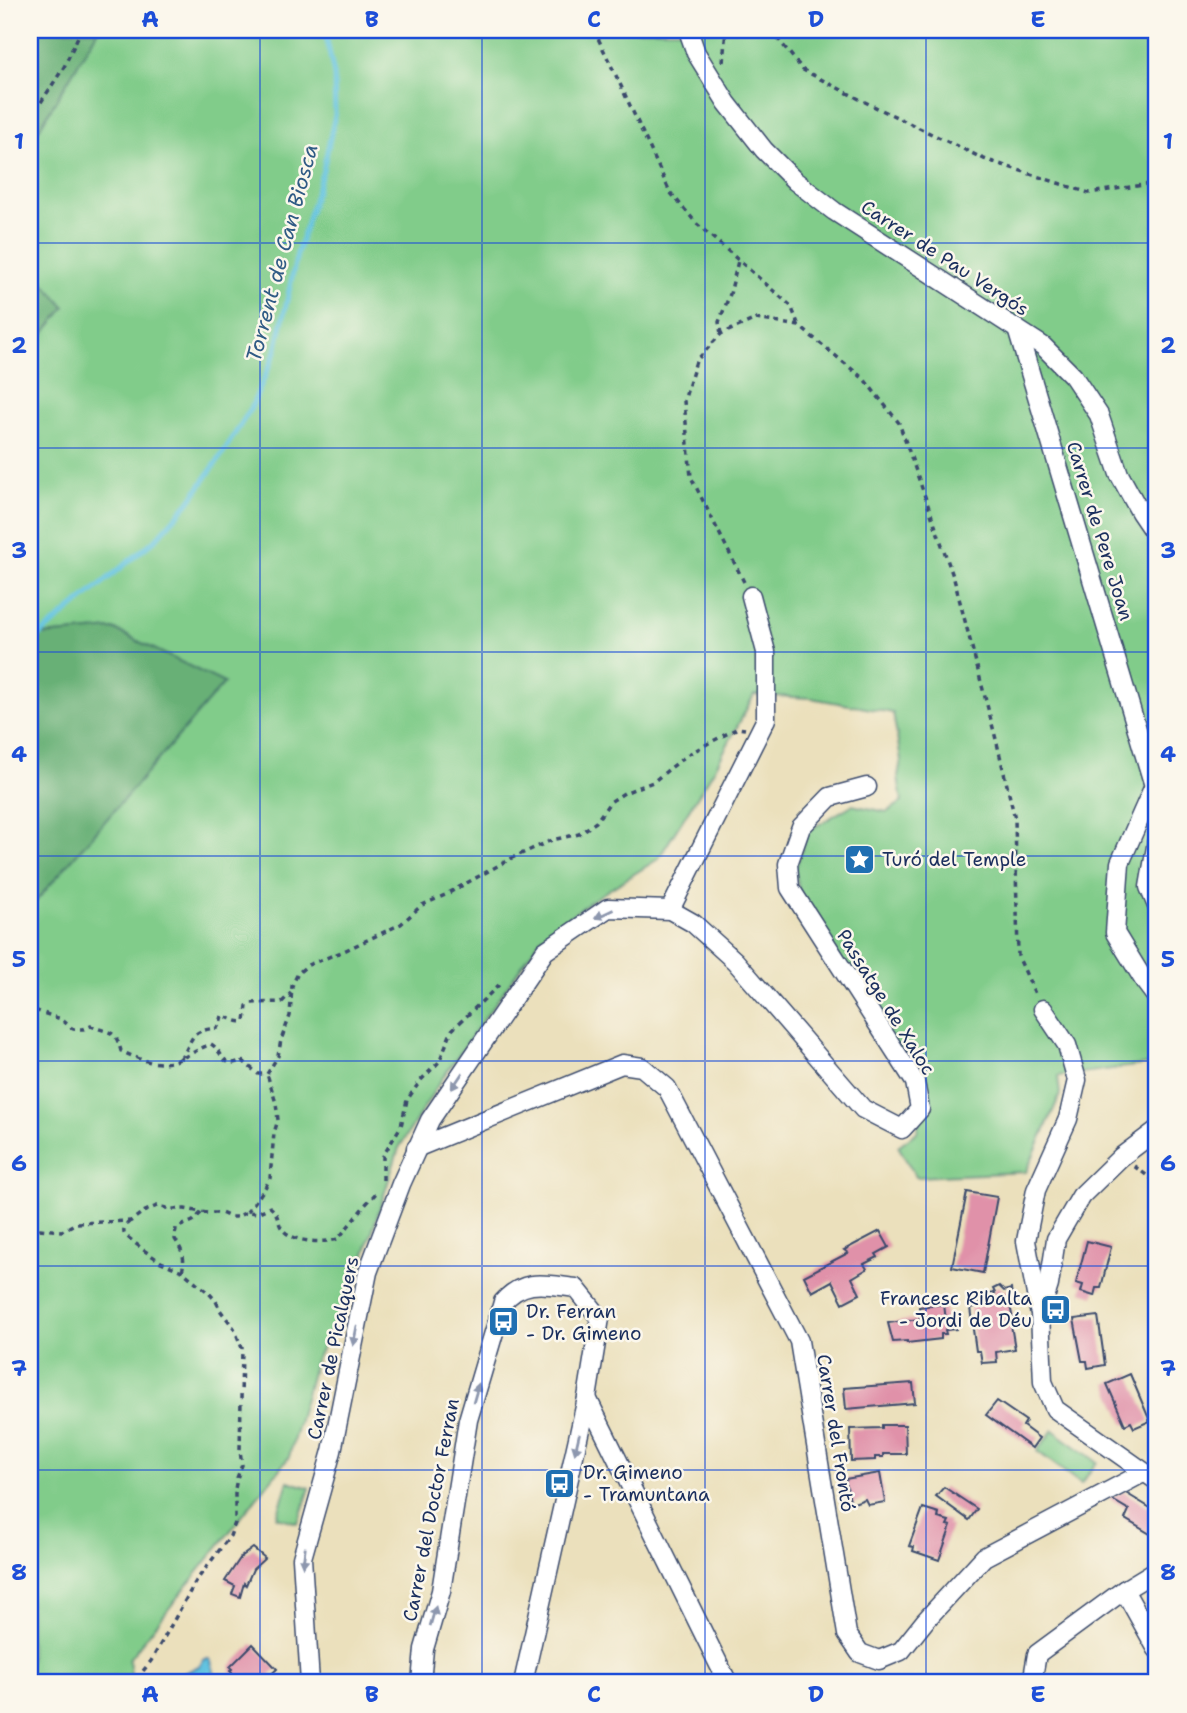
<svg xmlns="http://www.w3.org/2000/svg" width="1187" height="1713" font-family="'Shantell Sans',sans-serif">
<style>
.green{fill:#81cc8a;stroke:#4e7e74;stroke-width:2}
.forest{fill:#68b076;stroke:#42706a;stroke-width:2}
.water{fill:#62c3e0;stroke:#3e799f;stroke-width:2}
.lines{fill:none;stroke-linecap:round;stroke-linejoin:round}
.stream{stroke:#62c3e0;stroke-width:5}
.building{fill:#e091a9}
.street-casing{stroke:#3a4a6c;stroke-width:21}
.path{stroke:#3a4a6c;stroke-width:3.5;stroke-dasharray:5 5;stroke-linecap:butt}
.street{stroke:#fff;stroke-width:18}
.oneway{fill:#8d97ae}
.grid{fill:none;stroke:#1d4ed8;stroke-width:2;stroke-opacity:0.55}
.labels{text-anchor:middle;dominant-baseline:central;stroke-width:5;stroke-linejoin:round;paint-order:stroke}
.street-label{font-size:19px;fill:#1b2f5e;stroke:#fbf7ec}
.poi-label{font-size:19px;fill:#1b2f5e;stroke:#fbf7ec;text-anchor:start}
.water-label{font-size:21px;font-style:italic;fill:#305b85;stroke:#fbf7ec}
.neatline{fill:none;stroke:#1d4ed8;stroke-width:2.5}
.grid-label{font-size:23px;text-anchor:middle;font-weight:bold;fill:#1d4ed8}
</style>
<rect width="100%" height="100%" fill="#fbf7ec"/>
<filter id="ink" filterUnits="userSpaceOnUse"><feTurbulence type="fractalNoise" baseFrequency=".0143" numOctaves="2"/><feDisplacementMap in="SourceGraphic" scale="14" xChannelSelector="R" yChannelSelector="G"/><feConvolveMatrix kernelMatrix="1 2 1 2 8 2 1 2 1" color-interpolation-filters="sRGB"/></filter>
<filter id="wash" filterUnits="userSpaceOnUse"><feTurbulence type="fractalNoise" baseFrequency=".00686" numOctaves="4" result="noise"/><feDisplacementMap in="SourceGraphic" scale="28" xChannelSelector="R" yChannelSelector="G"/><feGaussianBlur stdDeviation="1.57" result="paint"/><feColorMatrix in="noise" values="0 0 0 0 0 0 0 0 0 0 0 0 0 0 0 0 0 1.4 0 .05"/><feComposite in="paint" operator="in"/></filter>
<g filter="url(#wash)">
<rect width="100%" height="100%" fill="#ebe0bc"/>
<!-- green -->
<g class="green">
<path d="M98 30H1157V1063L1058 1076 1060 1095 1026 1172 916 1177 898 1146 917 1132 924 1099 800 895 795 870 808 831 852 805 887 812 902 802 898 776 901 760 893 713 811 698 754 695 714 770 658 859 591 901 542 937 441 1080 399 1148 356 1282 315 1361 289 1457 129 1659 132 1683H30V908L224 683 113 629 30 636V351L65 307 30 268V144Z"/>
<path d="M1053 1430 1097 1462 1081 1484 1037 1451Z"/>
<path d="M288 1481 310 1488 298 1523 277 1517Z"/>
</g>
<!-- forest -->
<g class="forest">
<path d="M30 30H98L30 144Z"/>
<path d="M30 268 65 307 30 351Z"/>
<path d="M113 629 224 683 30 908V636Z"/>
</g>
<!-- water -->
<path class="water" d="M205 1659H210C213 1667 216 1675 214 1683H186L181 1678 180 1675 199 1666Z"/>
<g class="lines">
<!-- stream -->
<path class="stream" d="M30 643 157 538 189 502 221 456 251 408 276 351 297 254 323 170 335 115 334 75 325 31"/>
</g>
<g id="blocks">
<!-- building -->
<g class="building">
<path d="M967 1192 997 1197 983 1273 952 1267Z"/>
<path d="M880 1231 889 1247 876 1254 878 1257 864 1264 867 1269 852 1278 860 1294 843 1303 832 1281 812 1292 804 1276 848 1253 844 1250Z"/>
<path d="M1087 1241 1111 1247 1101 1288H1096L1094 1296 1081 1292 1083 1285 1076 1283Z"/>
<path d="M999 1286 1004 1291 1011 1289 1013 1300 1009 1301 1014 1324 1011 1325 1015 1349 996 1352 997 1362 982 1363 980 1351H976L970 1308 978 1306 977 1299 984 1298V1295L995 1293 993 1289Z"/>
<path d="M944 1304 946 1321 954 1320 956 1329 945 1330 946 1334H941V1339L907 1343V1341L893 1342 888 1323 920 1319 919 1307Z"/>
<path d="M1098 1316 1105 1365 1088 1368 1087 1361H1082L1074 1319Z"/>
<path d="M1130 1374 1150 1421 1134 1428 1131 1422 1125 1425 1107 1384Z"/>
<path d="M913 1383 915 1403 846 1409 844 1388Z"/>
<path d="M997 1401 1026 1421 1023 1426 1039 1438 1032 1448 986 1415Z"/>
<path d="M882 1425H905L906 1454H883V1457H875V1460L851 1461 850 1429 882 1428Z"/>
<path d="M880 1473 885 1502 868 1505 865 1499 851 1504 845 1479Z"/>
<path d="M944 1487 977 1509 969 1520 936 1496Z"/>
<path d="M1124 1492 1157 1512V1538L1125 1519 1129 1510 1109 1498Z"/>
<path d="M923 1508 939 1513 938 1518 949 1521 947 1525 951 1526 939 1560 913 1551 914 1547 909 1546Z"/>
<path d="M253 1548 265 1558 253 1569 246 1585 244 1583 240 1597 232 1594 235 1586 225 1581 241 1557Z"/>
<path d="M253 1644 277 1669 266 1679 264 1677 258 1683 256 1681 254 1683H245L237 1675 235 1676 230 1671 232 1669 230 1667Z"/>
</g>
</g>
</g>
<g filter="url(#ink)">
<use href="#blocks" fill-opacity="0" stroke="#3a4a6c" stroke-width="2"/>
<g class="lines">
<defs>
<g id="street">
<path d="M688 30 696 53 727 103 764 150 795 181 834 211 1043 346 1073 376 1099 415 1119 474 1140 512 1157 537"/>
<path d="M1017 329 1157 796"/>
<path d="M1154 786 1120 863 1115 933 1145 982 1157 998"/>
<path d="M1157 841 1149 887 1157 906"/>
<path d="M670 910 766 719V652L751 596"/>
<path d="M1157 1130 1121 1157 1081 1196 1056 1239 1049 1285 1040 1313 1043 1382 1055 1409 1157 1481"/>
<path d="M416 1148 622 1064 642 1067 667 1088 799 1341 847 1634 860 1653 879 1660 901 1651 925 1621 984 1557 1143 1473"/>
<path d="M1039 1310 1026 1241 1036 1190 1068 1119 1077 1080 1067 1045 1043 1009"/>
<path d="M587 1398 728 1683"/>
<path d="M1124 1590 1157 1649"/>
<path d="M310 1683 302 1558 332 1451 368 1272 401 1184 430 1120 545 951 608 908 670 910 693 923 735 961 863 1109 902 1129 920 1109 915 1082 790 888 788 864 801 827 830 797 867 787"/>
<path d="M421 1683 424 1649 441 1591 468 1420 503 1302C525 1277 547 1285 576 1288L600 1318 587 1398 523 1683"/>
<path d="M1032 1683 1037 1654 1124 1590 1157 1570"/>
</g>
</defs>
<!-- street casing -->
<use href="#street" class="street-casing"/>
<!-- path -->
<g class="path">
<path d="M594 30 621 86 670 192 697 224 791 306 799 326"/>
<path d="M771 30 803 70 865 102 984 159 1089 193 1157 183"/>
<path d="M723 62 726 30"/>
<path d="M30 119 64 67 81 30"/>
<path d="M721 334 719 322 730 294 738 261"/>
<path d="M744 582 691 477 684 401 696 361 721 334 756 319 799 326 864 379 899 423 954 579 997 743 1015 819 1018 956 1036 996"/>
<path d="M30 1002 34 1010 61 1019 73 1029H83L91 1026C110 1034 115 1028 121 1051 140 1060 159 1068 180 1059 191 1054 200 1048 211 1044 224 1052 222 1070 242 1060L258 1074H267L278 1056 281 1040 290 1016 292 986 298 973 308 965 344 951 401 924 422 905 445 895 512 858 552 840 579 834 596 822 610 802 624 793 653 782 687 755 709 743 738 728 745 729"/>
<path d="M180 1059C195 1039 187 1031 217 1028L220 1023 222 1016C230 1017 237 1024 245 1021L247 1006 251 1003 282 1002 291 993"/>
<path d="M1134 1166 1157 1183"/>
<path d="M383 1180V1156L401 1126 407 1100 421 1080 439 1062 452 1030 500 984"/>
<path d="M247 1212C253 1205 268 1185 270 1178L274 1133 278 1120 276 1103 267 1074"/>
<path d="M130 1221C125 1226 122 1228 125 1235L145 1251 161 1262 182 1271 208 1292 216 1301 220 1310 234 1328 242 1348 240 1451 242 1465 237 1478 235 1489V1523L230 1536 196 1581 151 1661 135 1681 131 1683"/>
<path d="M30 1233 40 1229 62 1231 76 1223 131 1221 143 1212 157 1206 171 1209H185L207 1213H221L231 1217H236L247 1212 257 1213 270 1207C281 1216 276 1223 284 1231 296 1243 323 1243 338 1239L366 1204 379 1190"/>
<path d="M182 1271C186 1257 182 1251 175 1239L176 1228 193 1221 201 1213"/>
</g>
<!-- street -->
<use href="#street" class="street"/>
</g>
<!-- one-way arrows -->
<defs><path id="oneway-solid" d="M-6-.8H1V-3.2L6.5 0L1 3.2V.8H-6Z" transform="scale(1.75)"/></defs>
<g class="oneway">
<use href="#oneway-solid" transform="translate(604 914) rotate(155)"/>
<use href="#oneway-solid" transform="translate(457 1081) rotate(124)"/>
<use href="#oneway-solid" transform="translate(355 1336) rotate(101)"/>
<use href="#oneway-solid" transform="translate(476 1393) rotate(-74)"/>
<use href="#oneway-solid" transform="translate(577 1444) rotate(103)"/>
<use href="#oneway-solid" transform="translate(304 1557) rotate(97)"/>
<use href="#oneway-solid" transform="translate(433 1616) rotate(-74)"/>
</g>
</g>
<!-- grid -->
<path class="grid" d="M260 30V1683M482 30V1683M705 30V1683M926 30V1683M30 243H1157M30 448H1157M30 652H1157M30 856H1157M30 1061H1157M30 1266H1157M30 1470H1157"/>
<!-- icons -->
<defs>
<symbol id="sight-square" viewBox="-11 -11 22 22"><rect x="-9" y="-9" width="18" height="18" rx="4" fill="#1f6fb2" stroke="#fbf7ec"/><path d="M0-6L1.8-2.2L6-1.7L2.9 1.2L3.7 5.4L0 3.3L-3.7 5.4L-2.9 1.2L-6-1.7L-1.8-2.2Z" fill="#fff"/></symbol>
<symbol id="bus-square" viewBox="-11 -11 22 22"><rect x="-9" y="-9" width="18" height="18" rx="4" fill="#1f6fb2" stroke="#fbf7ec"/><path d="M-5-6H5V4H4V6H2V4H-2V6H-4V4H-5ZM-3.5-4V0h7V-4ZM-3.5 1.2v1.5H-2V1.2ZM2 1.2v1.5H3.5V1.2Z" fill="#fff"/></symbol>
</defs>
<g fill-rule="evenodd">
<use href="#sight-square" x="842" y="842" width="35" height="35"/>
<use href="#bus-square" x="1038" y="1292" width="35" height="35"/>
<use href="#bus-square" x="486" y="1304" width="35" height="35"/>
<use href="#bus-square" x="542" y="1466" width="35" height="35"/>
</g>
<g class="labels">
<!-- street labels -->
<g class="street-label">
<text transform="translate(945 258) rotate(33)">Carrer de Pau Vergós</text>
<text transform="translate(1100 531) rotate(73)">Carrer de Pere Joan</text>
<text transform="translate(886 1002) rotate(58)">Passatge de Xaloc</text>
<text transform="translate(333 1348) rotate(-78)">Carrer de Picalquers</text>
<text transform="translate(836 1433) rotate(81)">Carrer del Frontó</text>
<text transform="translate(431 1510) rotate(-79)">Carrer del Doctor Ferran</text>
</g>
<!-- poi labels -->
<g class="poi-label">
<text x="882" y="859">Turó del Temple</text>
<text x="1032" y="1298" text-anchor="end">Francesc Ribalta<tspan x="1032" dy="22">- Jordi de Déu</tspan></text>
<text x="526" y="1311">Dr. Ferran<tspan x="526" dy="22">- Dr. Gimeno</tspan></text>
<text x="583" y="1472">Dr. Gimeno<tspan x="583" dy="22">- Tramuntana</tspan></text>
</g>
<!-- water labels -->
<g class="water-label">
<text transform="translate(282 253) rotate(-75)">Torrent de Can Biosca</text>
</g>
</g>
<!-- margin -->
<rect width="1187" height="1713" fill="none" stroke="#fbf7ec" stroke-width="77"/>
<rect x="38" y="38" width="1110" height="1636" class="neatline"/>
<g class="grid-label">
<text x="150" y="27">A</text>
<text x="372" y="27">B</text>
<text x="594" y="27">C</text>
<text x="816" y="27">D</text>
<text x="1038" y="27">E</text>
<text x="19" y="149">1</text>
<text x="1168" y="149">1</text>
<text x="19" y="353">2</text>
<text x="1168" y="353">2</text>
<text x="19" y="558">3</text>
<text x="1168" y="558">3</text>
<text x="19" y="762">4</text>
<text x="1168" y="762">4</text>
<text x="19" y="967">5</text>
<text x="1168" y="967">5</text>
<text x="19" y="1171">6</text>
<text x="1168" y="1171">6</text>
<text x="19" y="1376">7</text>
<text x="1168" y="1376">7</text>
<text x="19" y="1580">8</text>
<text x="1168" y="1580">8</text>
<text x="150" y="1702">A</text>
<text x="372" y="1702">B</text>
<text x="594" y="1702">C</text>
<text x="816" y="1702">D</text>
<text x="1038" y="1702">E</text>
</g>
</svg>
